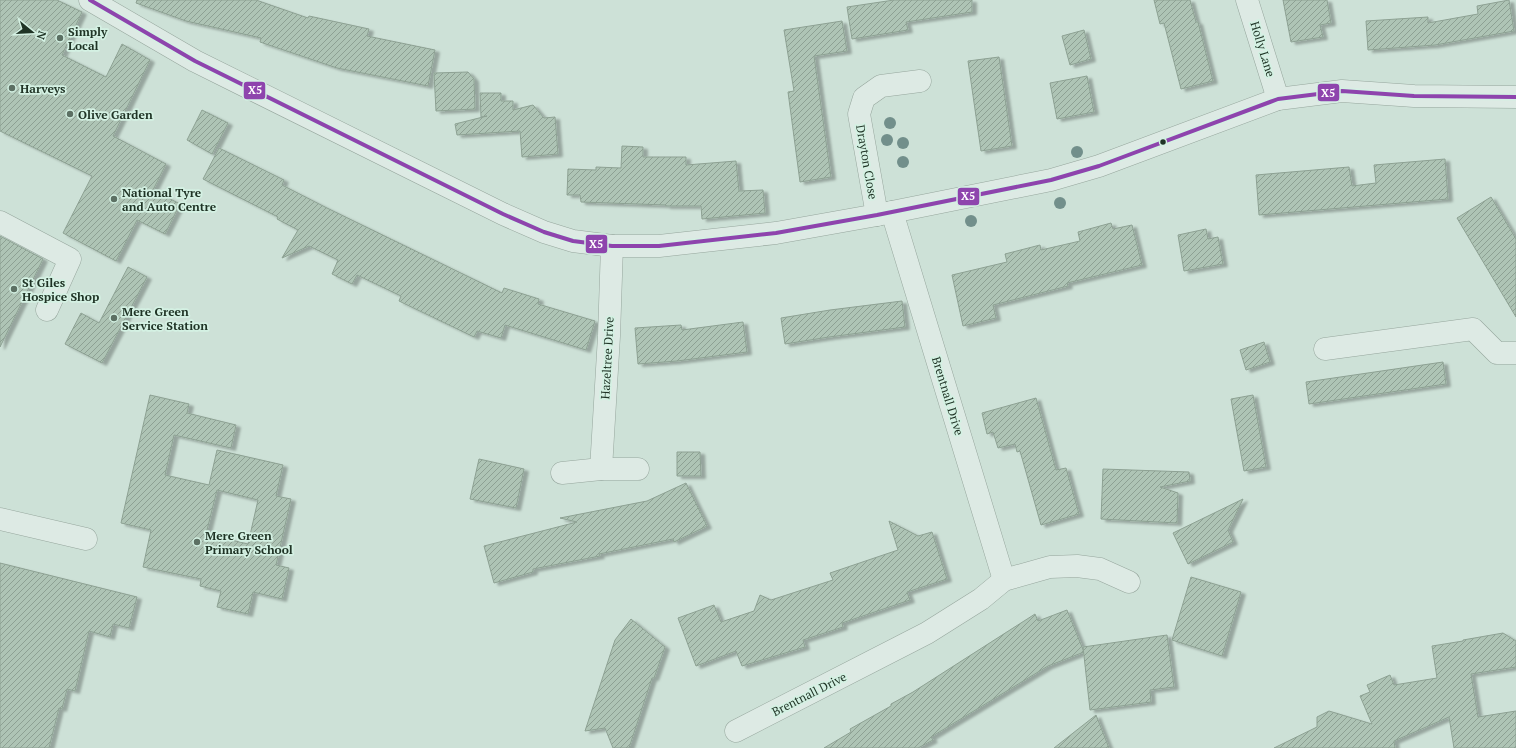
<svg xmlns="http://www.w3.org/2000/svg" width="1516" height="748" font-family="'PT Serif',serif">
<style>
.building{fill:url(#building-hatch);stroke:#8da193;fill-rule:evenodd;filter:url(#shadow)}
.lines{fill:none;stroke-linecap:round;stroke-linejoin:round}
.minor-casing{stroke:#96a69d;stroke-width:23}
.minor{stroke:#ddeae4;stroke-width:22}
.bus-1-casing{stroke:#d4f1e3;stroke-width:7}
.bus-1{stroke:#8e44ad;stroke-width:4}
.tree{fill:#728f8b}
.poi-dot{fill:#5c7063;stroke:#d4f1e3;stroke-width:1.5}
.bus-dot{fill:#1f3325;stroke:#d4f1e3;stroke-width:1.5}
.labels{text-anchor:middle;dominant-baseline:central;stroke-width:3.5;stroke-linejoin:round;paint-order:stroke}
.poi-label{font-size:12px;font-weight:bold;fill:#1f3325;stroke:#d4f1e3;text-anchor:start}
.street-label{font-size:12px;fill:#1f3325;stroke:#d4f1e3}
.line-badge{stroke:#d4f1e3;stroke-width:1.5}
.badge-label{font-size:11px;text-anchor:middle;font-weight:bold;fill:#fff}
</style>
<defs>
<pattern id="building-hatch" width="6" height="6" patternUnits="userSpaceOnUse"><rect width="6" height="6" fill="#aec4b5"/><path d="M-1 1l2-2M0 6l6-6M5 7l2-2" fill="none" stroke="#8da093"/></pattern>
<filter id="shadow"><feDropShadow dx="4.5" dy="2.5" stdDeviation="1" flood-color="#0004"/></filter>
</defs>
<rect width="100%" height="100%" fill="#cde1d7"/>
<!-- building -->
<g class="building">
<path d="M0 0H57L82 12 62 55 106 77 122 44 150 60 113 136 166 164 153 190 180 204 165 234 137 220 116 261 63 233 92 176 0 131Z"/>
<path d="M137 0H256L308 18 309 16 369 29 367 36 435 50 428 86 337 68 260 42 261 38 186 21 136 3Z"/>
<path d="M894 0H972V12L906 22 908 30 852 39 847 7Z"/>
<path d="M1154 0H1190L1196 22H1198L1213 81 1181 89 1164 23 1160 24Z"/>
<path d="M1283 0H1327L1331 23 1320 25 1323 37 1291 42Z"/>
<path d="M1509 0 1514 31 1435 45 1368 50 1366 21 1428 17V23L1478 14 1477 6Z"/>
<path d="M842 21 847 51 814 56 831 177 800 182 788 92 794 91 784 30Z"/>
<path d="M1084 30 1091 59 1070 65 1062 36Z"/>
<path d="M999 57 1012 146 981 151 968 61Z"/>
<path d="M468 72 474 79 475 109 436 111 434 73Z"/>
<path d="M1087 76 1094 112 1057 119 1050 83Z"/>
<path d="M480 93H501V101H513V110L533 105 544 118 555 117 558 154 522 157 520 131 457 135 455 124 487 116 481 117Z"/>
<path d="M202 110 228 123 212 154 187 140Z"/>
<path d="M622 146 643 147V157H686V165L736 161 739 191 763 190 765 213 702 219 701 206H666V205L581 202 580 195H567L568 169 596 170V167L621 168Z"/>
<path d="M219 148 284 180 282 185 327 208 502 293 504 288 539 299 538 304 595 321 586 350 505 325 501 338 477 331 474 337 399 301 401 296 357 275 352 284 332 274 338 260 309 246 282 258 298 230 277 219 278 217 203 179Z"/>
<path d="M1445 159 1448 199 1259 215 1256 175 1349 167 1352 186 1376 183 1374 165Z"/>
<path d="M1491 197 1516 239V317L1457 218Z"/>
<path d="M1111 223 1113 229 1132 225 1142 265 1067 283 1068 286 993 305 996 318 963 326 952 275 1007 262 1005 254 1040 245 1041 250 1080 241 1078 232Z"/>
<path d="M1206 229 1208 239 1218 237 1223 264 1184 271 1178 235Z"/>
<path d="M0 236 43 259 0 347Z"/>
<path d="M128 267 147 277 102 363 65 344 81 313 99 323Z"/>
<path d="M902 301 905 327 829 337 785 344 781 318 830 310Z"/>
<path d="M743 322 747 352 677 361 638 364 635 328 681 325 682 330Z"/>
<path d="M1264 342 1270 362 1246 370 1240 350Z"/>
<path d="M1443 362 1446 384 1309 404 1306 382Z"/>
<path d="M150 395 189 404 187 413 236 425 231 448 174 435 165 475 209 485 217 450 283 465 276 496 291 499 276 565 289 568 282 599 253 592 248 614 217 607 221 591 200 586 201 579 143 567 151 530 121 523ZM217 490 258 500 248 544 206 534Z"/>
<path d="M1253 395 1266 467 1244 471 1231 399Z"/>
<path d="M1036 398 1056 470 1066 468 1079 514 1041 525 1020 451 1017 452 1015 444 998 448 993 432 987 434 982 413Z"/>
<path d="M677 452H700L701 476H677Z"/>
<path d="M479 459 524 469 516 508 470 499Z"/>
<path d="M1103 469 1189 472 1190 481 1160 487 1178 493 1177 523 1101 519Z"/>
<path d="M686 483 707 526 674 542 673 539 599 554 600 556 533 569V572L494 583 484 546 577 522 560 518 647 501Z"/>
<path d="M1243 499 1228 530 1233 542 1188 564 1173 533Z"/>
<path d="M889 521 918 536 932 532 947 579 907 592 910 600 842 623 843 627 803 640 805 647 742 666 736 651 696 666 678 618 714 605 721 622 754 611 760 595 771 600 833 580 830 573 898 550Z"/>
<path d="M0 563 137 597 129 628 113 624 110 637 89 631 75 691 67 689 62 709 59 708 49 748H0Z"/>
<path d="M1191 577 1241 592 1222 656 1172 640Z"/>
<path d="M1067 610 1084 652 1048 666 931 737 933 740 918 748H824L851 732 850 729 891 706V704L913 692 1035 614 1038 621Z"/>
<path d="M631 619 665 647 654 678H652L629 748H613L605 728 585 731 615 640Z"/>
<path d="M1503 633 1516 641V667L1471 674 1478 717 1516 711V748H1454L1449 717 1394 741 1395 748H1274L1317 727V717L1329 711 1372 724 1360 696 1370 692 1367 685 1390 675 1394 685 1437 678 1432 646 1463 641V640Z"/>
<path d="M1167 635 1174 687 1150 690 1151 702 1090 710 1083 647Z"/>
<path d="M1096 715 1109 748H1054Z"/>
</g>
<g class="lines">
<defs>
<g id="minor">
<path d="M90 0 195 61 503 214 544 232 573 241 612 246H659L776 233 877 215 1051 180 1099 166 1278 99 1342 91 1414 96 1516 97"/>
<path d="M1247 0 1278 99"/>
<path d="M892 212 1004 580"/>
<path d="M877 215 859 114 864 98 881 86 920 81"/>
<path d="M0 222 70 259 47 310"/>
<path d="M1325 349 1473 329 1497 353H1516"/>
<path d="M601 469 609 336 612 246"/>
<path d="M562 473 601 469H638"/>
<path d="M0 519 86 539"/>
<path d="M736 731 927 633 981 599 1004 580 1050 567 1077 566 1100 569 1129 582"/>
</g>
</defs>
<!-- minor casing -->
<use href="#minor" class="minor-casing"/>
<!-- minor -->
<use href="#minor" class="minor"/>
<defs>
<path id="bus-1" d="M90 0 195 61 503 214 544 232 573 241 612 246H659L776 233 877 215 1051 180 1099 166 1278 99 1342 91 1414 96 1516 97"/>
</defs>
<!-- bus-1 casing -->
<use href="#bus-1" class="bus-1-casing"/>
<!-- bus-1 -->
<use href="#bus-1" class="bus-1"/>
</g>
<!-- trees -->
<g class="tree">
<circle cx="890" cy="123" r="6"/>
<circle cx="887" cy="140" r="6"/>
<circle cx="903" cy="143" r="6"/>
<circle cx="1077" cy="152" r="6"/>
<circle cx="903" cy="162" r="6"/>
<circle cx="1060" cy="203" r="6"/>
<circle cx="971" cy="221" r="6"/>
</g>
<!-- markers -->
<g class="poi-dot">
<circle cx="60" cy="38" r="4"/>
<circle cx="12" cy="88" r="4"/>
<circle cx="70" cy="114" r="4"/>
<circle cx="114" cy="199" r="4"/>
<circle cx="14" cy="289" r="4"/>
<circle cx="114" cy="318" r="4"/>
<circle cx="197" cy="542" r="4"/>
</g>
<circle class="bus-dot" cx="1163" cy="142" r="3.5"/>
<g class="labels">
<!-- poi labels -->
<g class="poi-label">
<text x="68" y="31">Simply<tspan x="68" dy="14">Local</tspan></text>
<text x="20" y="88">Harveys</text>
<text x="78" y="114">Olive Garden</text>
<text x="122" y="192">National Tyre<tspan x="122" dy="14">and Auto Centre</tspan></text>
<text x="22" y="282">St Giles<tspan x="22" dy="14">Hospice Shop</tspan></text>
<text x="122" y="311">Mere Green<tspan x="122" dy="14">Service Station</tspan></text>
<text x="205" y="535">Mere Green<tspan x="205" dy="14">Primary School</tspan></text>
</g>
<!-- street labels -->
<g class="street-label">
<text transform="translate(1263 49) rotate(73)">Holly Lane</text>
<text transform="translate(867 162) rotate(80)">Drayton Close</text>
<text transform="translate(607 358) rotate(-87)">Hazeltree Drive</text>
<text transform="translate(948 396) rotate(73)">Brentnall Drive</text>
<text transform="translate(809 694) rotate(-27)">Brentnall Drive</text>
</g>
</g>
<g class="line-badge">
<rect x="243" y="81" width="23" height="19" rx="4" fill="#8e44ad"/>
<rect x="1317" y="83" width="23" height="19" rx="4" fill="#8e44ad"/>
<rect x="957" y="187" width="23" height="19" rx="4" fill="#8e44ad"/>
<rect x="585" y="234" width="23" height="20" rx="4" fill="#8e44ad"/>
</g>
<g class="badge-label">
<text x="255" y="94">X5</text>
<text x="1328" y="97">X5</text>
<text x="968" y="200">X5</text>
<text x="596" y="248">X5</text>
</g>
<!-- north arrow -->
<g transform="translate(32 32) rotate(108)" stroke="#d4f1e3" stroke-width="3" paint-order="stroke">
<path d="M0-3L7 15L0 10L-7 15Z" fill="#1f3325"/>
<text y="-6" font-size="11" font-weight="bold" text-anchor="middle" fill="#1f3325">N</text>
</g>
</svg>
